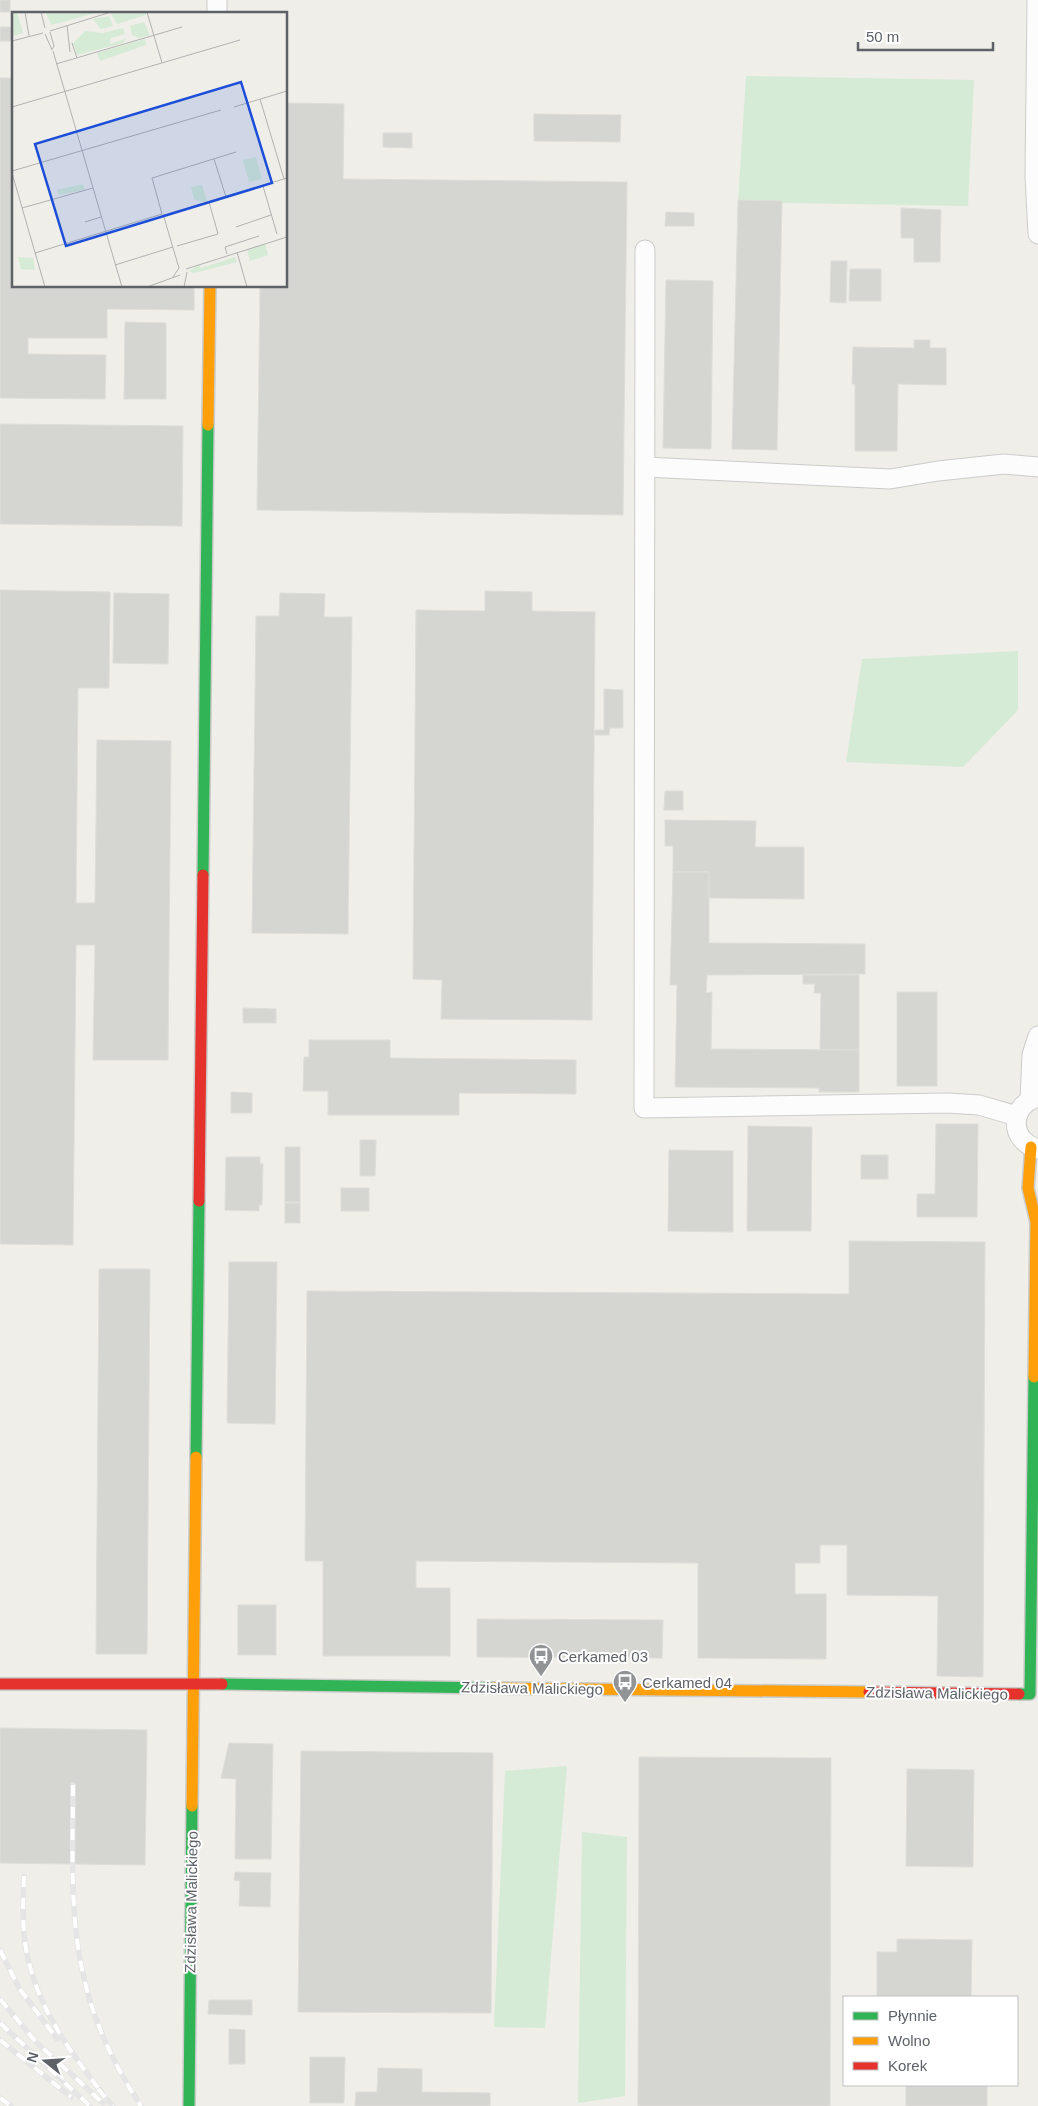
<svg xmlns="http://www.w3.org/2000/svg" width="1038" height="2106" font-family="Arial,sans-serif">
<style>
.green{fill:#d6ebd5}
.building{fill:#d5d5d2;stroke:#deddd8}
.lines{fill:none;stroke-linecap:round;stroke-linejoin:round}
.street-casing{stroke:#cccccb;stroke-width:21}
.fast-casing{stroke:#cbcbca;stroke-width:14}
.slow-casing{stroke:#cbcbca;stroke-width:14}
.jam-casing{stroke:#cbcbca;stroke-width:14}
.street{stroke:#fdfcfc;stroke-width:19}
.fast{stroke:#30b455;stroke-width:11}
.slow{stroke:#ff9f0a;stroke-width:11}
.jam{stroke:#e5322d;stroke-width:11}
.rail-casing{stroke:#e4e5e4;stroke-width:5.5}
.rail{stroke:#fff;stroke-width:4;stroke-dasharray:11;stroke-linecap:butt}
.labels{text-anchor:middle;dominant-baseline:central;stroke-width:4;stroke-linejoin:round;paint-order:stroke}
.poi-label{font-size:15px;fill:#5e6268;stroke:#fff;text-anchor:start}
.street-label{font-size:15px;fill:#5e6268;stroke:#fff}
.inset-road{fill:none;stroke:#b1b2b1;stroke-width:1}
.view{fill:#1d4ed8;fill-opacity:0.15;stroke:#1d4ed8;stroke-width:2.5}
.inset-edge{fill:none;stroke:#5e6268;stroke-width:2.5}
</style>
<rect width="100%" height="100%" fill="#efeee9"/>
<!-- green -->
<g class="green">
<path d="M746 76 974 80 968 206 738 202Z"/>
<path d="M1018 651V710L963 767 846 762 862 659Z"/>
<path d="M567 1766 545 2028 494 2027 505 1771Z"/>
<path d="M582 1832 627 1837 625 2096 578 2103Z"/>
</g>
<!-- building -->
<g class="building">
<rect x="0" y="0" width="10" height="12"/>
<rect x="0" y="27" width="14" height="14"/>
<path d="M0 78H14V286H194V310L107 309V338H28V354L106 355 105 399 0 398Z"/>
<path d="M286 103 344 104 343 179 627 182 623 515 257 510 260 286H286Z"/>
<path d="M534 114 621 115 620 142 534 141Z"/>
<path d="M383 133H412V148L383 147Z"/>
<path d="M738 200 782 201 777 450 732 449Z"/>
<path d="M901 208 941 210 940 262H914V238H901Z"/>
<path d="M666 212 694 213V226H665Z"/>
<path d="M831 261H847L846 303 830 302Z"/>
<path d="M850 269H881V301H849Z"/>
<path d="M666 280 713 281 711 449 663 448Z"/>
<path d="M125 322 166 323V399H124Z"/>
<path d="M914 340H930V348H946V385L898 384 897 451H855V384H852L853 347 914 348Z"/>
<path d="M0 424 183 426 182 526 0 524Z"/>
<path d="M0 590 110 592 109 688H78L76 903H95L97 740 171 741 168 1060H93L95 945H76L73 1245 0 1244Z"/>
<path d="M485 591 532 592V611L595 612 592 1020 441 1019 442 980 413 979 416 610 485 611Z"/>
<path d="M114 593 169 594 168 664 113 663Z"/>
<path d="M280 593 325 594 324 617H352L348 934 252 933 256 616H279Z"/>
<path d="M604 689 623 690V728H610L609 735H595V730H604Z"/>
<path d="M665 791H683V810H664Z"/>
<path d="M665 820 756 821 755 847H804V899L709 898V872H673V846H665Z"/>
<path d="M673 872H709V943L865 944V974L707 975 706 993 712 992 711 1049 859 1050V1092H819V1088L675 1087 677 985H670Z"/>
<path d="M803 975H859V1050L820 1049 821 993H814L815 984H803Z"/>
<rect x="897" y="992" width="40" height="94"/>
<path d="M243 1008 276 1009V1023H243Z"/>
<path d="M309 1040H390V1058L576 1060V1094L459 1093V1115H328V1091H303L304 1057H309Z"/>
<path d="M231 1092 252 1093V1113H231Z"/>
<path d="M936 1124H978L977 1217H917V1194H935Z"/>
<path d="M748 1126 812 1127 811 1231H747Z"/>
<path d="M360 1140H376L375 1176H360Z"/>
<rect x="285" y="1147" width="15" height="55"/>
<path d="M669 1150 733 1151V1232L668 1231Z"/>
<rect x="861" y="1155" width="27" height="24"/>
<path d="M226 1157H260V1164H263L262 1205H259V1211L225 1210Z"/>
<rect x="341" y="1188" width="28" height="23"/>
<rect x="285" y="1203" width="15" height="20"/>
<path d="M849 1241 985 1242 983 1677 937 1676 938 1596 847 1595V1545H820V1563H795V1594H826V1659L698 1658V1563L416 1561V1588H450V1656H323V1561H305L307 1291 849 1294Z"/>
<path d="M229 1262H277L275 1424 227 1423Z"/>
<path d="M99 1269H150L147 1654H96Z"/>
<rect x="238" y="1605" width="38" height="50"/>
<path d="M477 1619 663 1620 662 1658 477 1657Z"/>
<path d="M0 1728 147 1730 145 1865 0 1863Z"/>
<path d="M229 1743 273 1744 271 1859H235L236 1779 221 1778Z"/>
<path d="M301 1751 493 1753 491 2013 298 2012Z"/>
<path d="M639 1757 831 1758 830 2106H638Z"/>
<path d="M907 1769 974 1770 973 1867 906 1866Z"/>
<path d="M235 1872 271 1873 270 1907 239 1906 240 1881 234 1880Z"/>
<path d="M897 1939 972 1940 971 1997H877V1952H897Z"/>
<path d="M209 2000H252V2015L208 2014Z"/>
<path d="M229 2029 245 2030V2064H229Z"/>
<path d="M310 2057H345L344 2103H310Z"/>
<path d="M378 2068 422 2069V2092L490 2093V2106H355L356 2092H377Z"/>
<rect x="906" y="2085" width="81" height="21"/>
</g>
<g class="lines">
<defs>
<g id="street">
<path d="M1037 0 1035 176 1038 234"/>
<path d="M217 14V0"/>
<path d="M645 250 644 1108 948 1103 979 1105 1017 1116"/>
<path d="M645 467 890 479 938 471 1004 464 1038 467"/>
<path d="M1038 1097C1009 1105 1009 1141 1038 1149"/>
<path d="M1030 1100 1032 1055 1038 1036"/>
</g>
<g id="fast">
<path d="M203 875 208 425"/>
<path d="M196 1457 199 1201"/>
<path d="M222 1684 493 1688"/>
<path d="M1019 1694H1030L1034 1377"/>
<path d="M189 2106 192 1806"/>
</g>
<g id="slow">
<path d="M208 425 210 286"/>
<path d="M1031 1147 1028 1188 1036 1222 1034 1377"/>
<path d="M493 1688 869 1692"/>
<path d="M192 1806 196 1457"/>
</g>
<g id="jam">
<path d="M199 1201 203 875"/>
<path d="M0 1684H222"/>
<path d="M869 1692 1019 1694"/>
</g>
</defs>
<!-- street casing -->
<use href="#street" class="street-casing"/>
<!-- fast casing -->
<use href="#fast" class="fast-casing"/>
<!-- slow casing -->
<use href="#slow" class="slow-casing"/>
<!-- jam casing -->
<use href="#jam" class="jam-casing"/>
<!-- street -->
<use href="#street" class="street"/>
<!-- fast -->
<use href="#fast" class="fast"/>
<!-- slow -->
<use href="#slow" class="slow"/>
<!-- jam -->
<use href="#jam" class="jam"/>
<defs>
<g id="rail">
<path d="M73 1785C73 1849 69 1916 84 1978 94 2023 115 2067 141 2106"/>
<path d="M24 1876C23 1901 22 1925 26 1949 36 2005 69 2051 103 2094"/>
<path d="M0 1950 19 1988 57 2039"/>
<path d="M0 1999 36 2042 103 2103"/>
<path d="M0 2023 90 2106"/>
<path d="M0 2040 71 2097"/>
<path d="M98 2089 113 2106"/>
<path d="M0 2098 11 2106"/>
</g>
</defs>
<!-- rail casing -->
<use href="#rail" class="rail-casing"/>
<!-- rail -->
<use href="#rail" class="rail"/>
</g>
<!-- icons -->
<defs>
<symbol id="bus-pin" viewBox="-11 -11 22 30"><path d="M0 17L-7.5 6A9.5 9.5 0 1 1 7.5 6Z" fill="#919395" stroke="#fff"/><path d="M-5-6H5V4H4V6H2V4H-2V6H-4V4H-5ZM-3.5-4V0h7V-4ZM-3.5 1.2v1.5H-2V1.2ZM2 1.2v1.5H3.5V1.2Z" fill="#fff"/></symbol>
</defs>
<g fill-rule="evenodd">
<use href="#bus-pin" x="527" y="1642" width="28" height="38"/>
<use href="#bus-pin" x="611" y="1668" width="28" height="38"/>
</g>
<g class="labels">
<!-- poi labels -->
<g class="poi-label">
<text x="558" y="1656">Cerkamed 03</text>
<text x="642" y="1682">Cerkamed 04</text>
</g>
<!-- street labels -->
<g class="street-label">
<text transform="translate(532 1688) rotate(1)">Zdzisława Malickiego</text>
<text transform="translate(937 1693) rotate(1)">Zdzisława Malickiego</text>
<text transform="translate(191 1902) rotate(-89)">Zdzisława Malickiego</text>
</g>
</g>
<!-- overview -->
<g transform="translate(12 12)">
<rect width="275" height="275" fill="#efeee9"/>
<path d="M0 0H5L11 21 0 24ZM34 0H84V1L39 13ZM104 0H134V3L105 12 99 2ZM97 4 101 14 89 17 81 7ZM132 10 138 23 127 26 120 23 118 14ZM111 16 113 22 99 26 98 30 99 32 115 26 111 31 65 43 61 31 73 19 91 21ZM133 27 134 33 88 49 85 41ZM244 145 250 167 237 170 231 148ZM71 172 73 178 47 183 45 178ZM190 173 195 189 190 190 182 187 179 175ZM253 232 256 243 238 249 235 237ZM6 245 21 246 23 258 9 257ZM223 245 225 250 182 261 177 259 187 253 189 256Z" fill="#d6ebd5"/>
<path class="inset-road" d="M13 0 17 24M29 0 33 16M135 0 150 51M55 13 58 40M38 19 99 0M38 20 42 34 40 37M33 22 40 38M0 29 31 21M60 31 65 46M41 39 110 275M44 52 170 15M248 87 272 167M0 95 228 28M222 95 275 79M202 147 214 185M0 159 209 98M0 161 33 275M251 174 265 222M10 196 81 176M150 202 140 166 224 140M151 202 167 256 161 265M152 203 275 166M73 210 89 205M224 215 259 203M165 234 206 222 197 190M225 240 235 275M23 241 150 202M215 242 213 235 247 224M103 253 161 235M174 257 275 225M135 275 168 263M172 275 175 260"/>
<path class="view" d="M229 70 260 171 54 234 23 132Z"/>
<rect width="275" height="275" class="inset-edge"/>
</g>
<!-- legend -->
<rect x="843" y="1996" width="175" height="90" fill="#ffffff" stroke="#bfc0c3"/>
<rect x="853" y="2012" width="25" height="8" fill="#30b455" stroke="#bfc0c3"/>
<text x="888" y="2021" font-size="15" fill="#5e6268">Płynnie</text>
<rect x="853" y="2037" width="25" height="8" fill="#ff9f0a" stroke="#bfc0c3"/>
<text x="888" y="2046" font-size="15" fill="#5e6268">Wolno</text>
<rect x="853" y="2062" width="25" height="8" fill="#e5322d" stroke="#bfc0c3"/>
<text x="888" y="2071" font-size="15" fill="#5e6268">Korek</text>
<!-- north arrow -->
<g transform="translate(45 2061) rotate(287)" stroke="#ffffff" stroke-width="4" paint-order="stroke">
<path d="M0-4L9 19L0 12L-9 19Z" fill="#5e6268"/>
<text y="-8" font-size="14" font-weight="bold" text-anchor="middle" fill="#5e6268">N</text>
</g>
<!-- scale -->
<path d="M858 42v8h135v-8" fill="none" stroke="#5e6268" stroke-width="2.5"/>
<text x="866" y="42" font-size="15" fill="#5e6268" stroke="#ffffff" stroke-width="4" paint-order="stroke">50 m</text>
</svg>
